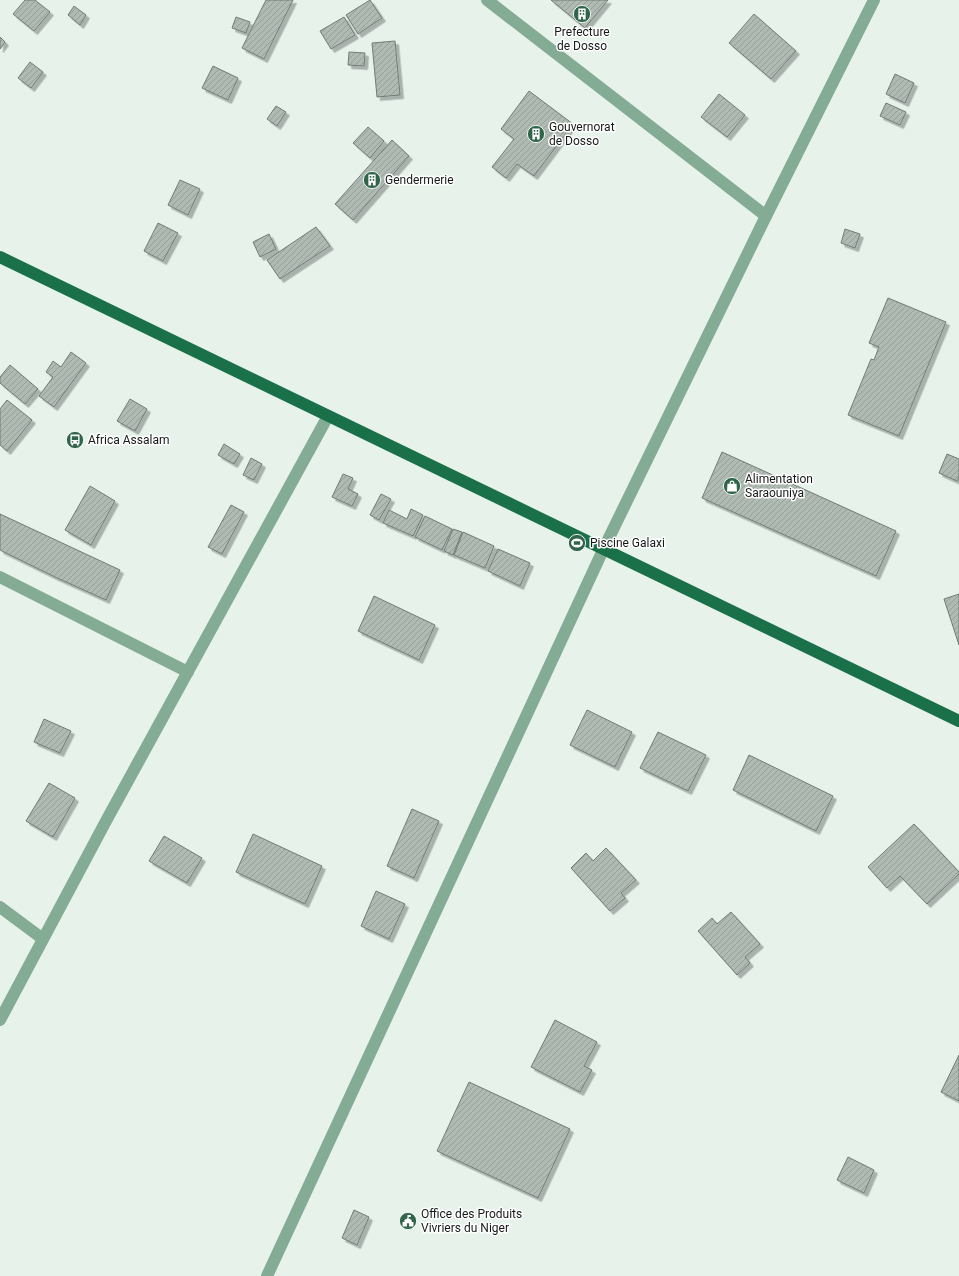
<svg xmlns="http://www.w3.org/2000/svg" width="959" height="1276" font-family="Roboto,sans-serif">
<style>
.building{fill:url(#building-hatch);stroke:#727b75;filter:url(#shadow)}
.lines{fill:none;stroke-linecap:round;stroke-linejoin:round}
.minor{stroke:#84ab94;stroke-width:12}
.major{stroke:#1a7149;stroke-width:12}
.labels{text-anchor:middle;dominant-baseline:central;stroke-width:3;stroke-linejoin:round;paint-order:stroke}
.poi-label{font-size:12px;fill:#151917;stroke:#fff;text-anchor:start}
</style>
<defs>
<pattern id="building-hatch" width="6" height="6" patternUnits="userSpaceOnUse"><rect width="6" height="6" fill="#afbab3"/><path d="M-1 1l2-2M0 6l6-6M5 7l2-2" fill="none" stroke="#969f99"/></pattern>
<filter id="shadow"><feDropShadow dx="3.5" dy="3.5" stdDeviation="0" flood-color="#0004"/></filter>
</defs>
<rect width="100%" height="100%" fill="#e7f2eb"/>
<!-- building -->
<g class="building">
<path d="M25 0H35L50 12 34 31 13 14Z"/>
<path d="M266 0H293L264 59 242 48Z"/>
<path d="M370 0 382 18 358 34 346 15Z"/>
<path d="M551 0H608L585 28Z"/>
<path d="M74 6 86 15 80 25 68 15Z"/>
<path d="M754 14 796 51 771 79 729 43Z"/>
<path d="M236 17 250 22 246 33 232 28Z"/>
<path d="M344 17 355 35 331 49 320 31Z"/>
<path d="M0 37 5 42 0 49Z"/>
<path d="M395 41 400 95 377 97 372 43Z"/>
<path d="M349 52 365 53 364 66 348 65Z"/>
<path d="M30 62 43 72 31 88 18 78Z"/>
<path d="M213 66 238 78 228 100 202 88Z"/>
<path d="M895 74 914 83 905 103 886 94Z"/>
<path d="M529 91 573 124 534 176 517 164 506 178 492 167 514 139 501 129Z"/>
<path d="M719 94 745 115 727 137 701 117Z"/>
<path d="M886 103 906 112 900 125 880 116Z"/>
<path d="M276 106 286 112 277 126 267 119Z"/>
<path d="M368 127 384 141 370 158 353 143Z"/>
<path d="M392 140 409 156 353 220 335 204Z"/>
<path d="M180 180 200 189 188 215 168 205Z"/>
<path d="M158 223 178 233 163 261 144 251Z"/>
<path d="M316 227 330 246 280 279 267 260Z"/>
<path d="M845 229 860 234 855 248 841 243Z"/>
<path d="M269 234 276 249 260 257 253 242Z"/>
<path d="M888 298 946 322 899 436 848 415 871 359 874 360 879 347 869 343Z"/>
<path d="M71 352 86 363 54 407 39 396 53 377 46 372 53 361 61 367Z"/>
<path d="M10 365 38 389 25 404 0 383V377Z"/>
<path d="M130 399 147 409 135 431 117 421Z"/>
<path d="M7 400 32 420 7 451 0 445V409Z"/>
<path d="M224 444 240 454 234 464 218 455Z"/>
<path d="M722 452 896 531 876 576 702 498Z"/>
<path d="M947 454 959 459V477L957 481 939 473Z"/>
<path d="M251 458 262 464 254 480 243 475Z"/>
<path d="M343 474 353 478 348 489 358 494 352 506 332 497Z"/>
<path d="M90 486 115 501 91 545 65 530Z"/>
<path d="M381 494 391 499 379 520 370 515Z"/>
<path d="M231 505 244 512 222 554 208 547Z"/>
<path d="M411 509 423 515 413 536 383 523 389 510 407 519Z"/>
<path d="M0 514 120 570 106 600 55 577 0 550Z"/>
<path d="M425 516 452 529 442 550 415 537Z"/>
<path d="M453 529 462 532 453 555 444 551Z"/>
<path d="M463 532 494 546 485 568 454 555Z"/>
<path d="M498 549 530 563 520 586 488 571Z"/>
<path d="M959 594V645L944 599Z"/>
<path d="M374 596 435 625 419 660 358 631Z"/>
<path d="M587 710 632 732 615 767 570 745Z"/>
<path d="M44 719 71 731 60 753 34 742Z"/>
<path d="M658 732 706 755 688 791 640 768Z"/>
<path d="M749 755 833 796 816 831 733 790Z"/>
<path d="M49 783 75 798 53 837 26 821Z"/>
<path d="M412 809 439 821 414 878 387 866Z"/>
<path d="M914 824 959 872V874L927 904 900 876 887 888 868 867Z"/>
<path d="M253 834 322 866 305 904 236 872Z"/>
<path d="M164 836 202 858 187 883 149 861Z"/>
<path d="M606 848 636 880 621 893 625 898 610 911 571 868 586 853 593 861Z"/>
<path d="M376 891 405 904 389 939 361 926Z"/>
<path d="M731 912 760 944 745 957 750 963 737 975 698 931 712 918 717 924Z"/>
<path d="M555 1020 597 1042 584 1066 592 1070 580 1092 531 1067Z"/>
<path d="M959 1055V1101L941 1092Z"/>
<path d="M469 1082 570 1129 538 1198 437 1151Z"/>
<path d="M848 1157 874 1170 864 1193 837 1180Z"/>
<path d="M354 1210 369 1217 357 1245 342 1238Z"/>
</g>
<g class="lines">
<!-- minor -->
<g class="minor">
<path d="M487 0 766 216"/>
<path d="M0 577 188 672"/>
<path d="M0 907 43 939"/>
<path d="M0 1020 106 821 328 416"/>
<path d="M267 1276 603 550 766 216 874 0"/>
</g>
<!-- major -->
<path class="major" d="M0 257 959 721"/>
</g>
<!-- icons -->
<defs>
<symbol id="building-disc" viewBox="-11 -11 22 22"><circle r="9.5" fill="#316549" stroke="#fff"/><path d="M-4-6H4V6H1V3H-1V6H-4ZM-2.5-4.3h1.7v1.8h-1.7ZM.8-4.3h1.7v1.8H.8ZM-2.5-1h1.7V.8h-1.7ZM.8-1h1.7V.8H.8Z" fill="#fff"/></symbol>
<symbol id="bus-disc" viewBox="-11 -11 22 22"><circle r="9.5" fill="#316549" stroke="#fff"/><path d="M-5-6H5V4H4V6H2V4H-2V6H-4V4H-5ZM-3.5-4V0h7V-4ZM-3.5 1.2v1.5H-2V1.2ZM2 1.2v1.5H3.5V1.2Z" fill="#fff"/></symbol>
<symbol id="shop-disc" viewBox="-11 -11 22 22"><circle r="9.5" fill="#316549" stroke="#fff"/><path d="M-5-2.5h2.3a2.7 3.5 0 0 1 5.4 0H5L5.5 6h-11ZM-1.5-2.5h3a1.5 2.3 0 0 0-3 0Z" fill="#fff"/></symbol>
<symbol id="stadium-disc" viewBox="-11 -11 22 22"><circle r="9.5" fill="#316549" stroke="#fff"/><path d="M0-5a6.5 5 0 1 0 0 10a6.5 5 0 1 0 0-10ZM-3.5-1.8h7v3.6h-7Z" fill="#fff"/></symbol>
<symbol id="civic-disc" viewBox="-11 -11 22 22"><circle r="9.5" fill="#316549" stroke="#fff"/><path d="M-.6-6.5H3V-4.5H.6V-3L4-1V1h2V6H-6V1h2V-1L-.6-3ZM-1.2 2.5V6h2.4V2.5Z" fill="#fff"/></symbol>
</defs>
<g fill-rule="evenodd">
<use href="#building-disc" x="572" y="4" width="20" height="20"/>
<use href="#building-disc" x="526" y="124" width="20" height="20"/>
<use href="#building-disc" x="362" y="170" width="20" height="20"/>
<use href="#bus-disc" x="65" y="430" width="20" height="20"/>
<use href="#shop-disc" x="722" y="476" width="20" height="20"/>
<use href="#stadium-disc" x="567" y="533" width="20" height="20"/>
<use href="#civic-disc" x="398" y="1211" width="20" height="20"/>
</g>
<g class="labels">
<!-- poi labels -->
<g class="poi-label">
<text x="582" y="32" text-anchor="middle">Prefecture<tspan x="582" dy="14">de Dosso</tspan></text>
<text x="549" y="127">Gouvernorat<tspan x="549" dy="14">de Dosso</tspan></text>
<text x="385" y="180">Gendermerie</text>
<text x="88" y="440">Africa Assalam</text>
<text x="745" y="479">Alimentation<tspan x="745" dy="14">Saraouniya</tspan></text>
<text x="590" y="543">Piscine Galaxi</text>
<text x="421" y="1214">Office des Produits<tspan x="421" dy="14">Vivriers du Niger</tspan></text>
</g>
</g>
</svg>
